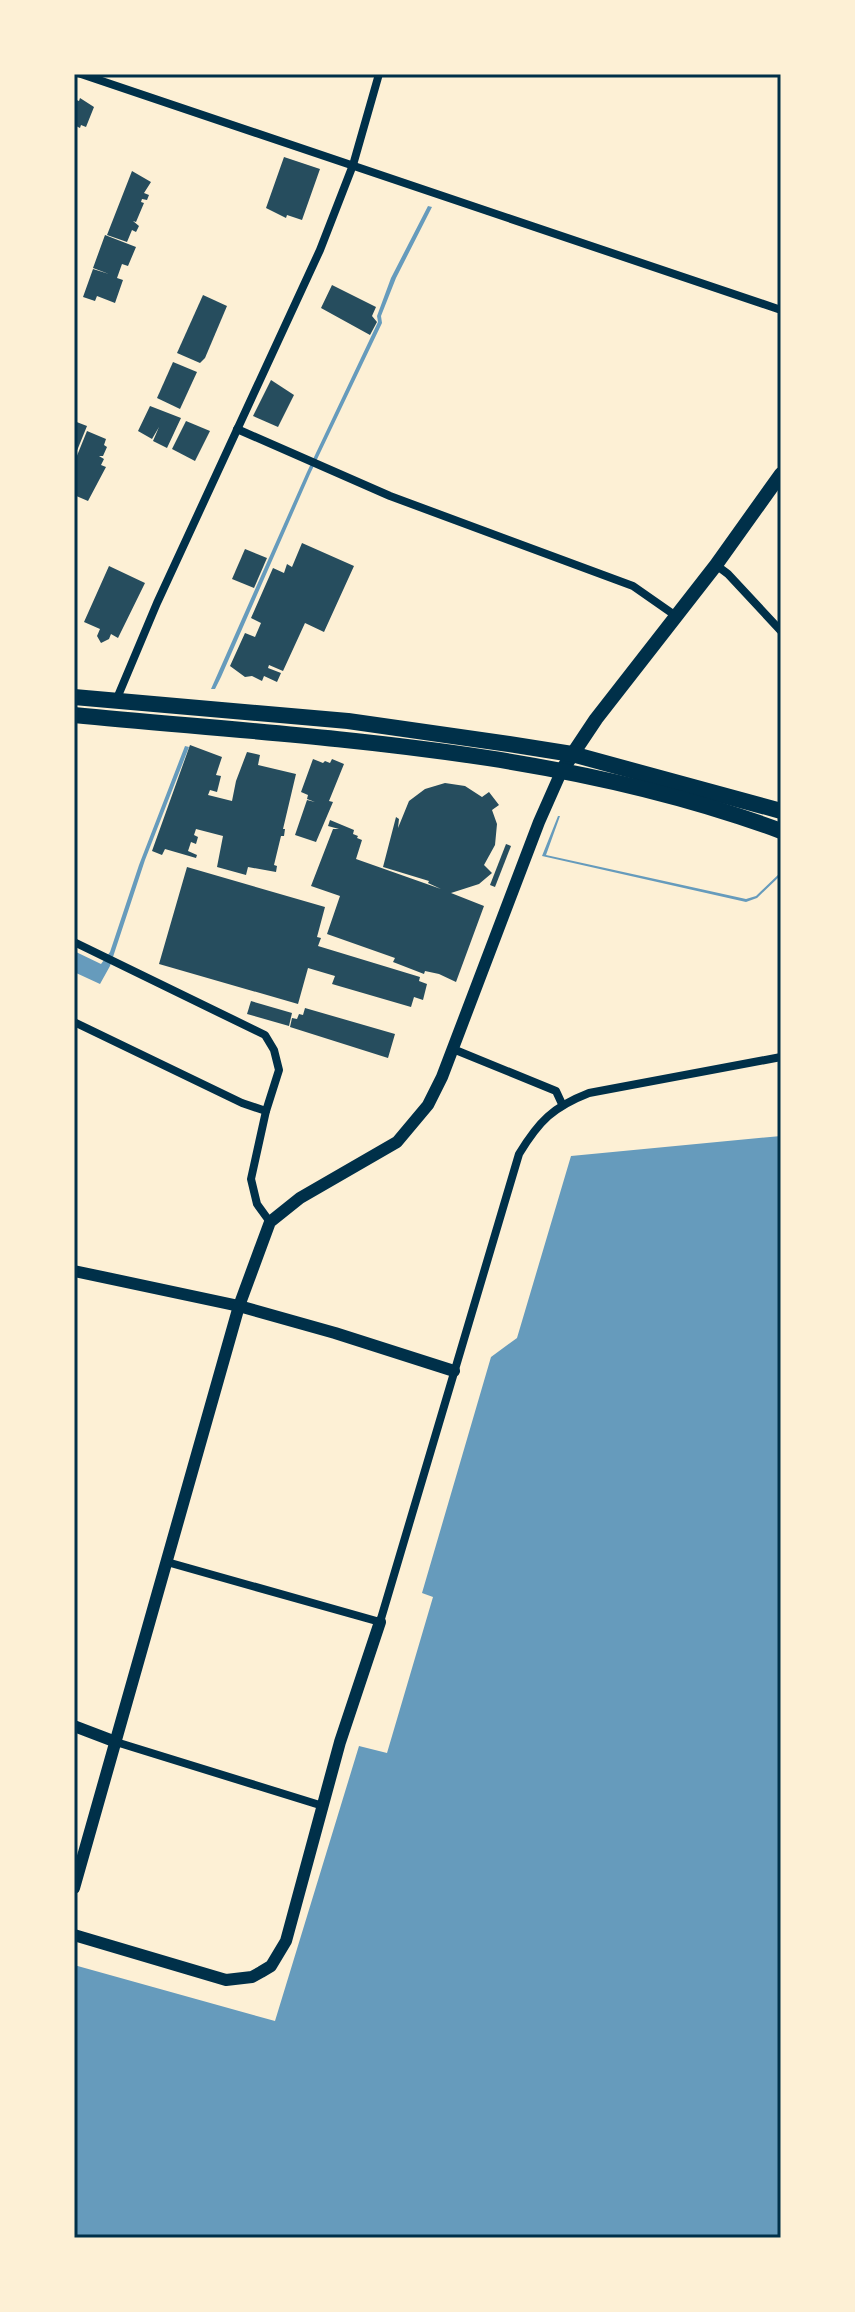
<svg xmlns="http://www.w3.org/2000/svg" width="855" height="2312" font-family="Merriweather,serif">
<style>
.water{fill:#669bbc}
.building{fill:#264d5e}
.lines{fill:none;stroke-linecap:round;stroke-linejoin:round}
.minor{stroke:#003049;stroke-width:8}
.tertiary{stroke:#003049;stroke-width:12}
.secondary{stroke:#003049;stroke-width:14}
.primary{stroke:#003049;stroke-width:16}
.neatline{fill:none;stroke:#003049;stroke-width:3}
</style>
<rect width="100%" height="100%" fill="#fdf0d5"/>
<!-- water -->
<g class="water">
<path d="M428 206 432 207 396 278 381 316 382 323 310 474 221 677 215 689H211L307 472 378 322 377 316 391 278Z"/>
<path d="M185 746 189 747 145 860 110 966 100 984 74 972V951L101 964 110 952 139 865Z"/>
<path d="M558 816H560L546 855 746 899 756 896 781 872V875L757 898 746 902 542 856Z"/>
<path d="M781 1136V2238H74V1965L275 2021 359 1746 387 1753 433 1597 422 1593 491 1357 517 1338 571 1156Z"/>
</g>
<!-- building -->
<g class="building">
<path d="M80 98 94 107 86 127 81 125 80 128 74 125V99L79 101Z"/>
<path d="M284 157 320 169 302 220 287 215 286 218 266 208Z"/>
<path d="M132 171 151 182 144 193 149 195 147 200 142 199 141 202 144 203 136 222 133 221 139 226 136 232 132 230 127 242 107 235Z"/>
<path d="M105 235 136 247 128 266 122 264 117 278 123 280 115 303 97 296 95 301 83 297 93 269 109 274 93 268Z"/>
<path d="M332 285 376 307 372 316 377 322 370 335 321 308Z"/>
<path d="M203 295 227 306 205 358 200 363 177 353Z"/>
<path d="M173 362 197 372 180 409 157 398Z"/>
<path d="M271 380 294 395 278 427 253 416Z"/>
<path d="M150 406 181 418 167 448 153 441 159 427 152 439 138 431Z"/>
<path d="M74 421 87 426 74 458Z"/>
<path d="M186 421 210 431 195 461 172 449Z"/>
<path d="M87 431 106 439 104 445 107 447 103 456H99L104 459 101 465 106 467 88 501 74 495V463Z"/>
<path d="M302 543 354 566 324 632 305 623 283 671 269 665 268 668 281 673 277 682 264 676 262 681 252 676 245 677 230 666 245 633 255 637 261 623 251 618 273 568 284 573 287 564 292 567Z"/>
<path d="M245 549 267 558 254 588 232 579Z"/>
<path d="M109 566 145 583 118 638 111 634 109 639 101 643 97 636 100 629 84 622Z"/>
<path d="M190 745 222 757 216 775 221 776 217 792 210 790 208 795 232 801 236 781 247 752 260 755 258 765 296 774 283 829H285L284 836H281L274 865 277 866 276 872 248 867 246 875 217 867 223 836 196 829 194 835 198 837 196 844 191 842 188 851 197 855 196 858 165 849 162 855 152 851Z"/>
<path d="M313 759 323 763 325 761 330 763 332 759 344 764 329 801 333 802 316 842 295 835 307 800 315 802 307 799 308 795 301 792Z"/>
<path d="M445 783 465 786 482 797 489 792 499 805 492 810 497 824 495 845 484 865 492 873 479 884 451 893 484 906 456 982 439 974 425 971 424 974 393 962 395 958 327 934 340 896 311 886 333 829H339L328 826 330 820 354 830 353 834 358 836 357 838 362 840 356 859 441 889 428 883 429 881 383 867 396 817 399 819 398 828 409 801 425 789Z"/>
<path d="M506 844 511 846 495 887 490 885Z"/>
<path d="M187 867 325 907 317 937 321 938 318 946 420 977 419 981 427 984 423 1000 414 997 411 1007 332 984 335 976 308 968 298 1004 159 964Z"/>
<path d="M251 1001 292 1013 289 1026 247 1014Z"/>
<path d="M305 1008 395 1034 388 1058 290 1027 292 1018 297 1019 299 1014 303 1015Z"/>
</g>
<g class="lines">
<!-- minor -->
<g class="minor">
<path d="M81 74 781 310"/>
<path d="M237 429 390 496 633 586 676 616"/>
<path d="M716 565 728 574 781 631"/>
<path d="M115 703 157 603 320 250 353 165 379 74"/>
<path d="M74 942 265 1035 274 1050 279 1070 266 1111 251 1179 257 1204 270 1222"/>
<path d="M74 1022 242 1103 266 1111"/>
<path d="M453 1049 556 1091 562 1104"/>
<path d="M167 1562 380 1622 519 1154C539 1121 553 1107 589 1093L781 1057"/>
<path d="M116 1742 323 1806"/>
</g>
<!-- tertiary -->
<g class="tertiary">
<path d="M74 1271 239 1306 335 1333 454 1371"/>
<path d="M74 1726 116 1742"/>
<path d="M74 1888 239 1306 270 1222 300 1198 397 1142 428 1105 442 1077 539 822 562 770"/>
<path d="M74 1935 226 1980 252 1977 261 1972 271 1966 286 1941 340 1742 380 1622"/>
</g>
<!-- secondary -->
<path class="secondary" d="M562 770 596 719 716 565 781 474"/>
<!-- primary -->
<g class="primary">
<path d="M74 697 348 721 509 744 572 754 781 811"/>
<path d="M74 715C312 738 555 747 781 831"/>
</g>
</g>
<!-- border -->
<rect width="855" height="2312" fill="none" stroke="#fdf0d5" stroke-width="152"/>
<rect x="76" y="76" width="703" height="2160" class="neatline"/>
</svg>
